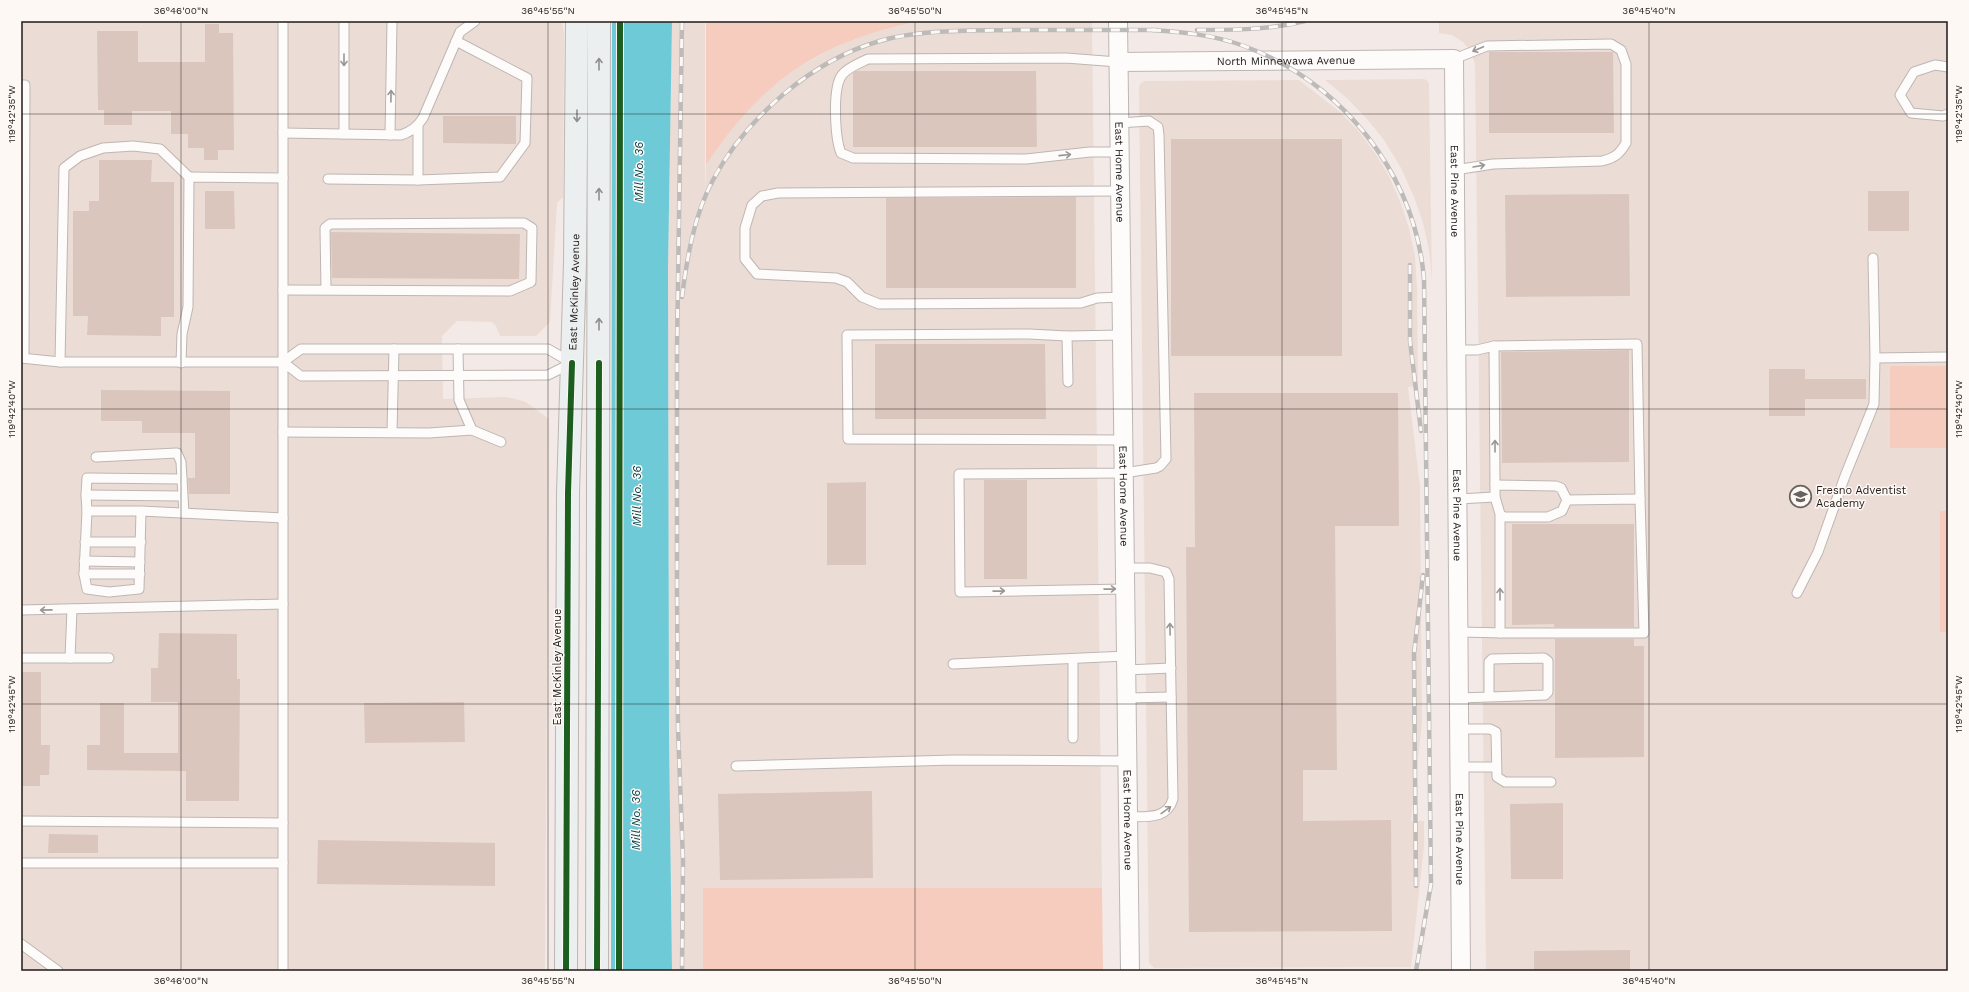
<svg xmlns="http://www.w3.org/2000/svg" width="1969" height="992" font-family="'Work Sans',sans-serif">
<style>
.built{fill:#ecdcd6}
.green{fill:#f5ccbd}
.water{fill:#6dcad6}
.building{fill:#dac6bd}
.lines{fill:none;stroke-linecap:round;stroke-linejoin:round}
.lane-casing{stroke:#bdb6b3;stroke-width:11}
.street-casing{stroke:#bdb6b3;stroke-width:20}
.secondary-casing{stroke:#bdb6b3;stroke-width:24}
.lane{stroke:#fdfcfb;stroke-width:9}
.street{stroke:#fdfcfb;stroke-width:18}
.secondary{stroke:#ecefef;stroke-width:22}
.rail-casing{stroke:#bdbbba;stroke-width:4.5}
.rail{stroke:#fef8f5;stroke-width:3;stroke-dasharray:9;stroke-linecap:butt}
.cycleway-casing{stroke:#fef8f5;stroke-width:8}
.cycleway{stroke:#1b5e20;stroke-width:6}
.oneway{stroke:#999695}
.oneway2{stroke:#908f8e}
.ticks{fill:none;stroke:#1f1a18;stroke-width:1;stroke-opacity:0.45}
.labels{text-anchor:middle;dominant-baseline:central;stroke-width:3;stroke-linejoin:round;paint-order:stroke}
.street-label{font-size:11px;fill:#1f1a18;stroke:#fef8f5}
.poi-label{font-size:11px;fill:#1f1a18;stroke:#fef8f5;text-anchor:start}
.water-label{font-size:12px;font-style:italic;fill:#003f47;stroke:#fef8f5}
.neatline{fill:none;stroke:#1f1a18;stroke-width:1.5}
.ticks-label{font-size:10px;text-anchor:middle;fill:#1f1a18}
</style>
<rect width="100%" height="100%" fill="#f3eae7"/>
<!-- built -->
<g class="built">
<path d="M21 21H562L564 33 563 197 557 203 550 322 536 336H500L496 326 492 322 457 321 442 336 443 399 505 397 516 399 526 402 549 419 545 971H21Z"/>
<path d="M672 21H705V192L706 165 724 137 747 110 769 89 798 67 829 50 857 37 886 28 917 22 706 23V21H1092L1102 888H704L703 971H672L669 736 668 269Z"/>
<path d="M1439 21H1948V971H1486L1475 64 1471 52 1463 42 1452 35 1439 33Z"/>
<path d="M1424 79 1428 81 1429 85 1432 282 1429 250 1423 223 1414 197 1401 168 1384 140 1367 119 1348 99 1325 80Z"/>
<path d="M1299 80 1339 111 1357 129 1375 153 1389 176 1401 204 1409 228 1415 256 1417 287 1418 386 1408 387 1420 486 1422 723 1411 821H1424V846L1411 967 1154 968 1149 963 1139 87 1141 83 1145 81Z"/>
</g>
<!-- green -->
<g class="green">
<path d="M920 21C820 41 762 80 706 165V23Z"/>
<rect x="1890" y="366" width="58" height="82"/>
<rect x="1940" y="511" width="8" height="121"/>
<path d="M703 888H1102L1103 971H703Z"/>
</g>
<!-- water -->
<path class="water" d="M612 21H672L668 269 669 736 672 971H611Z"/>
<!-- building -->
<g class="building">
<path d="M205 24H219V33H233L234 150H218V160H204V148H188V134H171V111H132V125H104V110H98L97 31H138V62H205Z"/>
<path d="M1489 52H1613L1614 133H1489Z"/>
<path d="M856 71H1036L1037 147H853V73Z"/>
<path d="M443 116H516V144L443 143Z"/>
<rect x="1171" y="139" width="171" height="217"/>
<path d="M99 160H152L151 182H174V317H161V336L87 335 88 316H73V211H89V201H99Z"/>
<path d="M205 191H234L235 229H205Z"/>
<rect x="1868" y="191" width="41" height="40"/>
<path d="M1629 194 1630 296 1506 297 1505 195Z"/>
<path d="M1076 197V288H886V198Z"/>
<path d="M331 232 520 234 519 279 332 278Z"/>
<path d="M875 344H1045L1046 419H875Z"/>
<path d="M1629 350V462L1502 463 1501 352Z"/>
<path d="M1769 369H1805V379H1866V399H1805V416H1769Z"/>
<path d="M101 390 230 391V494H189L188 478H195V433H142V421H101Z"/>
<path d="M1194 393H1398L1399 526H1335L1337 770H1303V821L1391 820 1392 931 1189 932 1186 547H1195Z"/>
<rect x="984" y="480" width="43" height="99"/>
<path d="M866 482V565H827V483Z"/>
<path d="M1512 524H1634V627H1554V624L1512 625Z"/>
<path d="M159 633 237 634V679H240L239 801H186V771L87 770V745H100V703H124V753H178V702H151V668H158Z"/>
<path d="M1555 639H1634V646H1644V757L1555 758Z"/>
<path d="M21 672H41V745H50L49 775H40V786H21Z"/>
<path d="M464 702 465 742 365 743 364 703Z"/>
<path d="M872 791 873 878 720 880 718 794Z"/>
<path d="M1563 803V879H1511L1510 804Z"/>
<path d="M49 834 98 835V853H48Z"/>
<path d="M318 840 495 843V886L317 884Z"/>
<path d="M1630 950V971H1534V951Z"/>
</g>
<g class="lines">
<defs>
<g id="lane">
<path d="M283 21V971"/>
<path d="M1454 59 1487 46 1611 44 1621 50 1626 64V143C1619 155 1614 158 1602 161L1493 164 1455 170"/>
<path d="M1118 62 1066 58 868 59C860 63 848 67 842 75 832 88 835 138 841 153L853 158 1026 159 1090 152H1119"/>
<path d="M1948 67 1935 65 1914 72 1900 95 1911 113 1943 116 1948 114"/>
<path d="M21 85H25L24 358"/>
<path d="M1119 123 1149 121 1158 127 1159 135 1166 459 1160 466 1156 468 1124 473 959 474 960 592 1125 589"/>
<path d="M283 133 401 135C412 131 417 127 423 118L460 32 475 21"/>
<path d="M344 134V21"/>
<path d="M390 135 392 21"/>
<path d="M328 179 418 180V126"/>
<path d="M418 180 500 177 525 143 527 78 456 41"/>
<path d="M1120 191 778 193 762 196 752 205 745 228V259L757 274 836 278 847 282 862 297 879 304 1081 303 1097 298 1121 297"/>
<path d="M1873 258 1875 358"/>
<path d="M283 290 510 291 531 282 532 228 524 223 330 224 325 228 326 290"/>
<path d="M1067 336 1029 334 847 335 848 439 1123 440"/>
<path d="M1494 346 1495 485"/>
<path d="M301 349H548L572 363 548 375 301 376 283 362Z"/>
<path d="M458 349 459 400 472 430"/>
<path d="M1456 350H1477L1494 346 1637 344 1640 499"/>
<path d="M21 358 60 362H283"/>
<path d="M60 362 64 168 80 156 103 148 133 146 160 149 189 177"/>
<path d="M181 363 182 334 188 307 189 177 283 178"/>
<path d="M1068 382 1067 336 1122 335"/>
<path d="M283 432 429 433 472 430 501 442"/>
<path d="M392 432 394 349"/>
<path d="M96 457 177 453 181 462 184 513"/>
<path d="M86 495 182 496"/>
<path d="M1458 499 1495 497"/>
<path d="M87 511 86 495 87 478 182 479"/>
<path d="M141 511 139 589 109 592 87 589 84 574 87 511H141L283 518"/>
<path d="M1500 514 1504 517H1548L1562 511 1567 500 1561 488 1556 486 1495 485V497L1500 514V633"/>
<path d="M85 542H141"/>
<path d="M84 561 140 562"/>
<path d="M1125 568H1150L1166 572 1169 579 1173 799C1167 820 1146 816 1128 817"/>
<path d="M84 574H140"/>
<path d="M1797 593 1818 552 1845 476 1874 404 1875 358 1948 357"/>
<path d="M21 610 283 604"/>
<path d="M1459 632 1505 633H1644L1640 499 1567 500"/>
<path d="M21 658H109"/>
<path d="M70 658 72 609"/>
<path d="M1073 659V738"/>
<path d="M953 664 1126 656"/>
<path d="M1126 670 1171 668"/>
<path d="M1127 698 1171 697"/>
<path d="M1459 698 1545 695 1548 692V661L1544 658 1492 659 1489 662V697"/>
<path d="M1460 729H1490L1496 732 1497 777 1505 782H1551"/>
<path d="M736 766 954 760 1128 761"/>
<path d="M1460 767H1496"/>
<path d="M21 821 283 823"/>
<path d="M21 863H283"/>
<path d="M21 944 58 971"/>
</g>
<g id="street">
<path id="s1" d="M1118 21 1130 971"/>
<path id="s2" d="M1118 62 1454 59 1461 971"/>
</g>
<g id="secondary">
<path id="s3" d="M566 971 568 493 575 262 577 21"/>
<path d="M597 971 599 21"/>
</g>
</defs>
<!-- lane casing -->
<use href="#lane" class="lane-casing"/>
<!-- street casing -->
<use href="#street" class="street-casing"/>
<!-- secondary casing -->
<use href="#secondary" class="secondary-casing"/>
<!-- lane -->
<use href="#lane" class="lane"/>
<!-- street -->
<use href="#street" class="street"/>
<!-- secondary -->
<use href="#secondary" class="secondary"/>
<defs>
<g id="rail">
<path d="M682 21 677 349V591L678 728 683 861 682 971"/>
<path d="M1152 30C1183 32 1214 35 1244 46 1343 83 1415 174 1424 279L1431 884 1416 971"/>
<path d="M1197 30C1233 30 1269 30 1305 21"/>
<path d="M1410 265V341L1421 431"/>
<path d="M682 297C687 258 694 215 713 180 746 118 812 60 880 41 923 29 969 31 1013 30 1061 30 1109 30 1157 30"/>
<path d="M1416 886 1414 654 1423 575"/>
</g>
</defs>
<!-- rail casing -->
<use href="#rail" class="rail-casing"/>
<!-- rail -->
<use href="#rail" class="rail"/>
<defs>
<g id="cycleway">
<path d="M566 971 568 493 572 363"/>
<path d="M597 971 599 363"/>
<path d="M619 971 620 21"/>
</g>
</defs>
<!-- cycleway casing -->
<use href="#cycleway" class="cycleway-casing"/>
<!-- cycleway -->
<use href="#cycleway" class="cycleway"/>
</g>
<!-- one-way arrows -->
<defs><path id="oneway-shaft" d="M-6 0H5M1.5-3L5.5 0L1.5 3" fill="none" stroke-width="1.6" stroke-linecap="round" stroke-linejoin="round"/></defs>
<g class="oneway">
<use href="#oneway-shaft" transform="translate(1478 49) rotate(157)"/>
<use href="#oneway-shaft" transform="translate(344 60) rotate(90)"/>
<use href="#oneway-shaft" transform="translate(391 96) rotate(-89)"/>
<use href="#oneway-shaft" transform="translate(1065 155) rotate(-6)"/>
<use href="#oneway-shaft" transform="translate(1479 166) rotate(-10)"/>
<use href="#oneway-shaft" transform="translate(1495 446) rotate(-90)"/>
<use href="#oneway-shaft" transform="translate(1110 589) rotate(-1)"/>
<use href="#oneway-shaft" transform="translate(999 591) rotate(-1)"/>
<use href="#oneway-shaft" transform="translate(1500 594) rotate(-90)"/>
<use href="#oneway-shaft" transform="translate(46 610) rotate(179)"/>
<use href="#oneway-shaft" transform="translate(1170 629) rotate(-91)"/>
<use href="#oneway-shaft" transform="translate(1166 810) rotate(-36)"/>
</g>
<g class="oneway2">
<use href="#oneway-shaft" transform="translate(599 64) rotate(-90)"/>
<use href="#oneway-shaft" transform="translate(577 116) rotate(90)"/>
<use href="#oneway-shaft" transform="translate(599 194) rotate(-90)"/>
<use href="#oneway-shaft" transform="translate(599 324) rotate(-90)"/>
</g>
<!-- ticks -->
<path class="ticks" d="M181 21V971M548 21V971M915 21V971M1282 21V971M1649 21V971M21 114H1948M21 409H1948M21 704H1948"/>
<!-- icons -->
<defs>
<symbol id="school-ring" viewBox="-11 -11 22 22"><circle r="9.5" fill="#fef8f5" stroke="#696360" stroke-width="1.5"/><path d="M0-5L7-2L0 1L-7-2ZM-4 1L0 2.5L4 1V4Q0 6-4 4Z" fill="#696360"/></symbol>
</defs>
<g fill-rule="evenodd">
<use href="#school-ring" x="1788" y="484" width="25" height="25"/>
</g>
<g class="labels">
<!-- street labels -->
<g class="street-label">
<text stroke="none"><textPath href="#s2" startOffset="168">North Minnewawa Avenue</textPath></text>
<text stroke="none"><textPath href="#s1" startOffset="151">East Home Avenue</textPath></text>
<text stroke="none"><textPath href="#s2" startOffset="468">East Pine Avenue</textPath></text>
<text stroke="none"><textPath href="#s3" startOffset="679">East McKinley Avenue</textPath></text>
<text stroke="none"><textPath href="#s1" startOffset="475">East Home Avenue</textPath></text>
<text stroke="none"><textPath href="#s2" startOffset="792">East Pine Avenue</textPath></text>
<text transform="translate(557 667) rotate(-90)">East McKinley Avenue</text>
<text stroke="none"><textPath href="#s1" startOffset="799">East Home Avenue</textPath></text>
<text stroke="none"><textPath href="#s2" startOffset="1116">East Pine Avenue</textPath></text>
</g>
<!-- poi labels -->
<g class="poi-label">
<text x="1816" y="490">Fresno Adventist<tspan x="1816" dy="13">Academy</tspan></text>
</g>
<!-- water labels -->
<g class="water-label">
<text transform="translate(639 172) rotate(-90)">Mill No. 36</text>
<text transform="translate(637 496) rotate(-90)">Mill No. 36</text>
<text transform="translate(636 820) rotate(-90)">Mill No. 36</text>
</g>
</g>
<!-- border -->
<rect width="1969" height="992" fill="none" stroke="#fef8f5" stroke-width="44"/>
<rect x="22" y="22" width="1925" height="948" class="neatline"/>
<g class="ticks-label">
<text x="181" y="14">36°46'00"N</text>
<text x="548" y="14">36°45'55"N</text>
<text x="915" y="14">36°45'50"N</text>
<text x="1282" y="14">36°45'45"N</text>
<text x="1649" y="14">36°45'40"N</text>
<text transform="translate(1958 114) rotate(-90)" y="4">119°42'35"W</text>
<text transform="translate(11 114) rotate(-90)" y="4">119°42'35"W</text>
<text transform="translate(1958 409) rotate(-90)" y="4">119°42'40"W</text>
<text transform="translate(11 409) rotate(-90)" y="4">119°42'40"W</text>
<text transform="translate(1958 704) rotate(-90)" y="4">119°42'45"W</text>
<text transform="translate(11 704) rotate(-90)" y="4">119°42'45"W</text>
<text x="181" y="984">36°46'00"N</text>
<text x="548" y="984">36°45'55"N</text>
<text x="915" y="984">36°45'50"N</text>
<text x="1282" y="984">36°45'45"N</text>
<text x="1649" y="984">36°45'40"N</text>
</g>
</svg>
